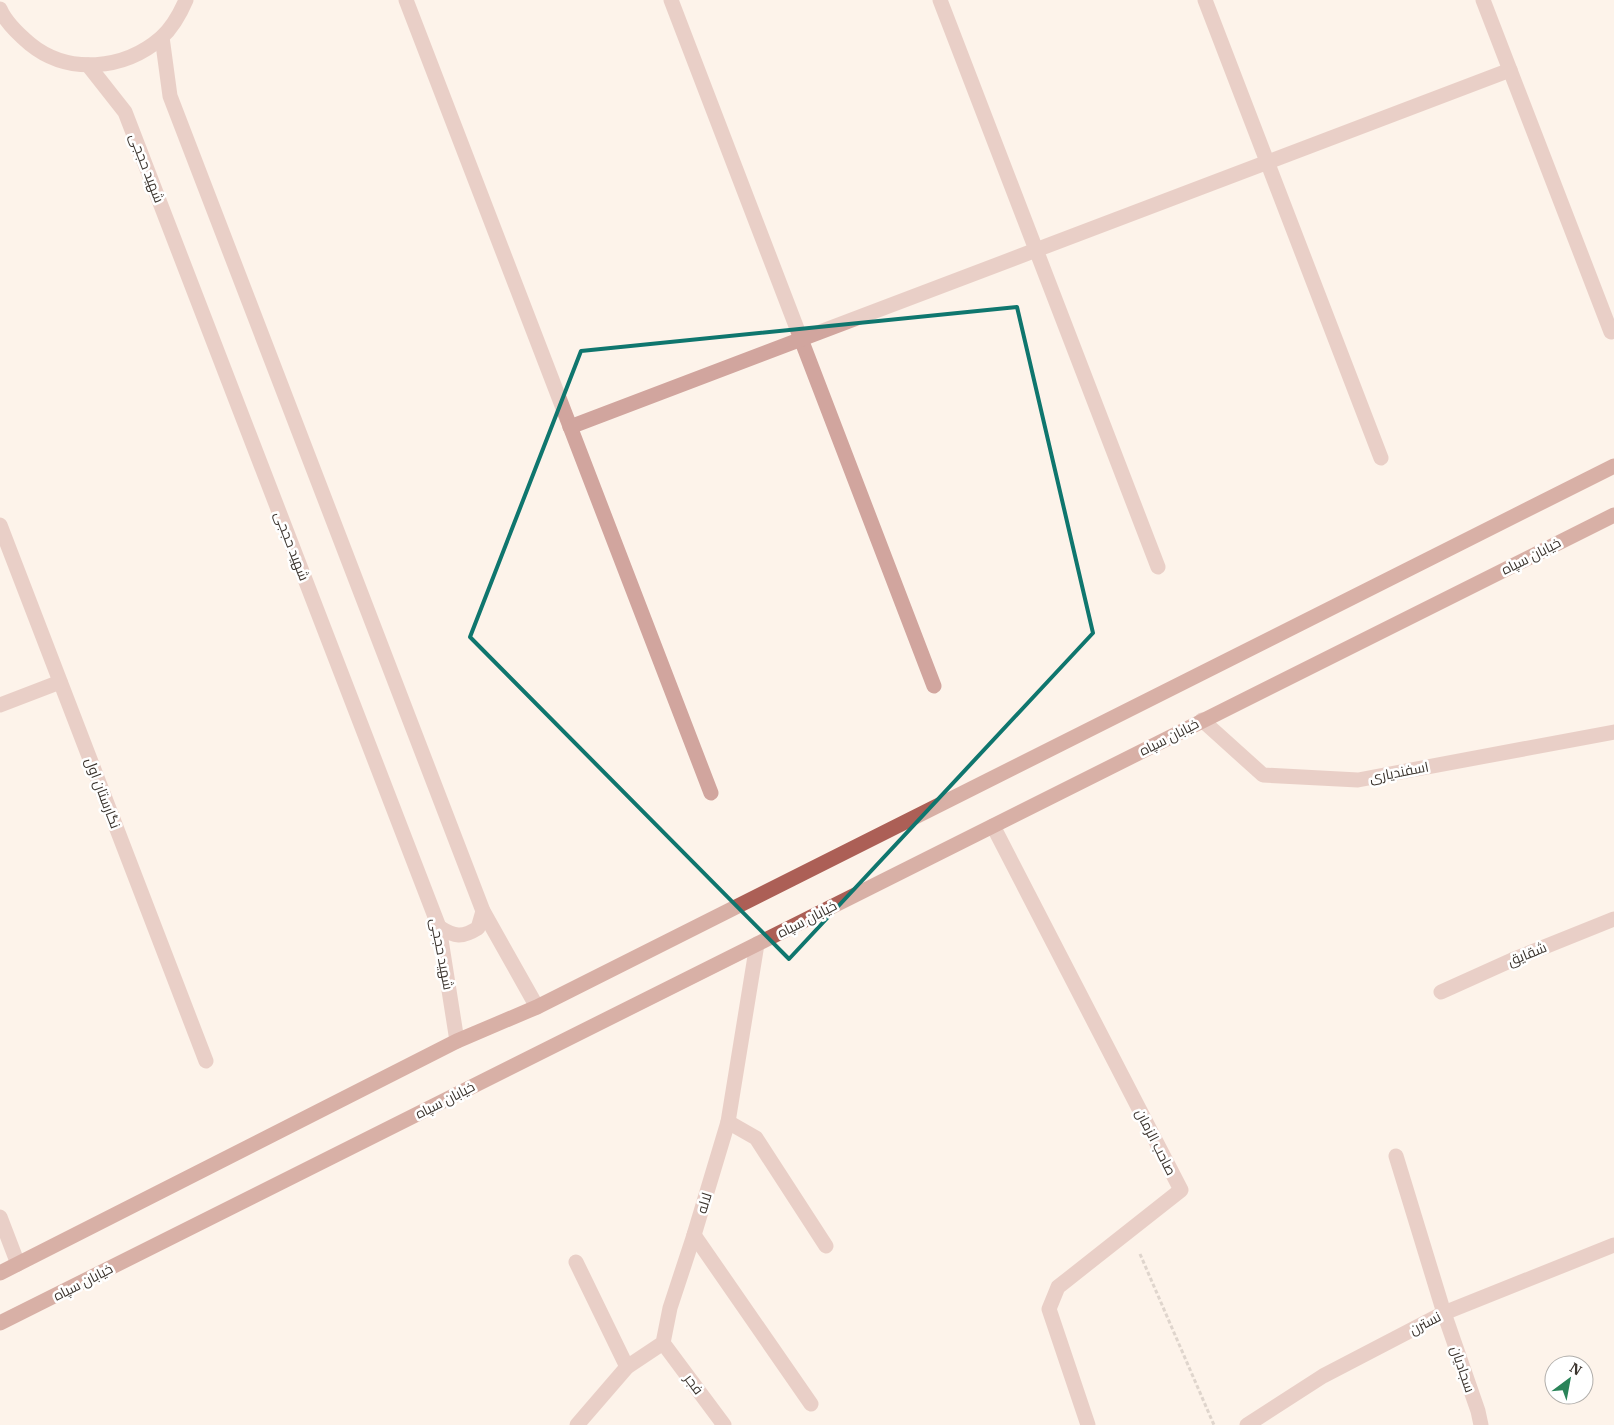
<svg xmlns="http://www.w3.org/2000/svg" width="1614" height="1425" font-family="'IBM Plex Serif',Cairo,serif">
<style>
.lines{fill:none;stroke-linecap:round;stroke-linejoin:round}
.path{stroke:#bbb2aa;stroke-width:3;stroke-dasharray:4 2.5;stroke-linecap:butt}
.minor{stroke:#d1a59e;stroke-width:15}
.major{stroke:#ac5f56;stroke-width:15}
.marked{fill:none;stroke:#0f766e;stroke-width:4;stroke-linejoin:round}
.labels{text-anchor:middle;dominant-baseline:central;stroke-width:5;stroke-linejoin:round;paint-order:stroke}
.street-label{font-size:14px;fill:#3b342e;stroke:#fff}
</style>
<rect width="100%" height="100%" fill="#fdf3ea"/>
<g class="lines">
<!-- path -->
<path class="path" d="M1140 1254 1214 1425"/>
<!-- minor -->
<g class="minor">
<path d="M406 0 711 793"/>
<path d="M671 0 934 686"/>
<path d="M940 0 1158 567"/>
<path d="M1205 0 1381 458"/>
<path d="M1483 0 1611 332"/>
<path d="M0 9C6 23 18 34 30 44 68 75 124 70 161 38 172 28 180 14 186 0"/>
<path d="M162 37 170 96 483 911 537 1007"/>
<path d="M88 65 125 112 439 927 457 1041"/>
<path d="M570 427 1510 70"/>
<path d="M0 525 206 1061"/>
<path d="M0 705 60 682"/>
<path d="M1202 720 1263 775 1358 780 1614 732"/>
<path d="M993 826 1181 1190 1058 1287 1049 1309 1088 1425"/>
<path d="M439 927C455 937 462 938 478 928L483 911"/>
<path d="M1441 992 1512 960 1614 919"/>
<path d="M728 1122 756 1138 826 1246"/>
<path d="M1396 1156 1444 1313 1478 1411 1481 1425"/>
<path d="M0 1217 18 1264"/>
<path d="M694 1235 811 1404"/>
<path d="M576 1262 627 1367"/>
<path d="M663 1343 724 1425"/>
<path d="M577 1425 627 1367 663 1343 670 1308 694 1235 728 1122 757 944"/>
<path d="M1247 1425 1323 1376 1444 1313 1614 1245"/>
</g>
<!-- major -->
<g class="major">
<path d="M0 1273 457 1041 537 1007 1614 466"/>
<path d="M0 1323 1614 515"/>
</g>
</g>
<!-- marked area -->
<path d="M0 0H1614V1425H0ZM1017 307 1093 633 789 959 470 637 581 351Z" fill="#fdf3ea" fill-opacity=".55" fill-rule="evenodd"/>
<path class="marked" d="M1017 307 1093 633 789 959 470 637 581 351Z"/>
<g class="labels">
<!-- street labels -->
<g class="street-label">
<text transform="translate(147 168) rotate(69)">شهید حججی</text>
<text transform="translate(292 546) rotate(69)">شهید حججی</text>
<text transform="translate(1531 556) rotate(-27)">خیابان سپاه</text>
<text transform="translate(1169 737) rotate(-27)">خیابان سپاه</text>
<text transform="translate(1399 772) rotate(-11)">اسفندیاری</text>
<text transform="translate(103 793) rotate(69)">نگارستان اول</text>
<text transform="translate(807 919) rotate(-27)">خیابان سپاه</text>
<text transform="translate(442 954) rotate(79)">شهید حججی</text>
<text transform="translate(1527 954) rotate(-22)">شقایق</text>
<text transform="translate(445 1100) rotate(-27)">خیابان سپاه</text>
<text transform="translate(1156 1142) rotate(63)">صاحب الزمان</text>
<text transform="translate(704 1203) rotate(-73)">لاله</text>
<text transform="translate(83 1282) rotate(-27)">خیابان سپاه</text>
<text transform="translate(1425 1323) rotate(-27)">نسترن</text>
<text transform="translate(1463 1369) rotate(71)">سجادیان</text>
<text transform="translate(694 1384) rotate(53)">فجر</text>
</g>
</g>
<!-- north arrow -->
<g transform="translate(1569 1380) rotate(32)"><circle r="24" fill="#ffffff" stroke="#b1aeab"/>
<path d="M0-4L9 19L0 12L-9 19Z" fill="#2a8459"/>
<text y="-8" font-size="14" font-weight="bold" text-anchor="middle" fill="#3b342e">N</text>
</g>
</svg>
